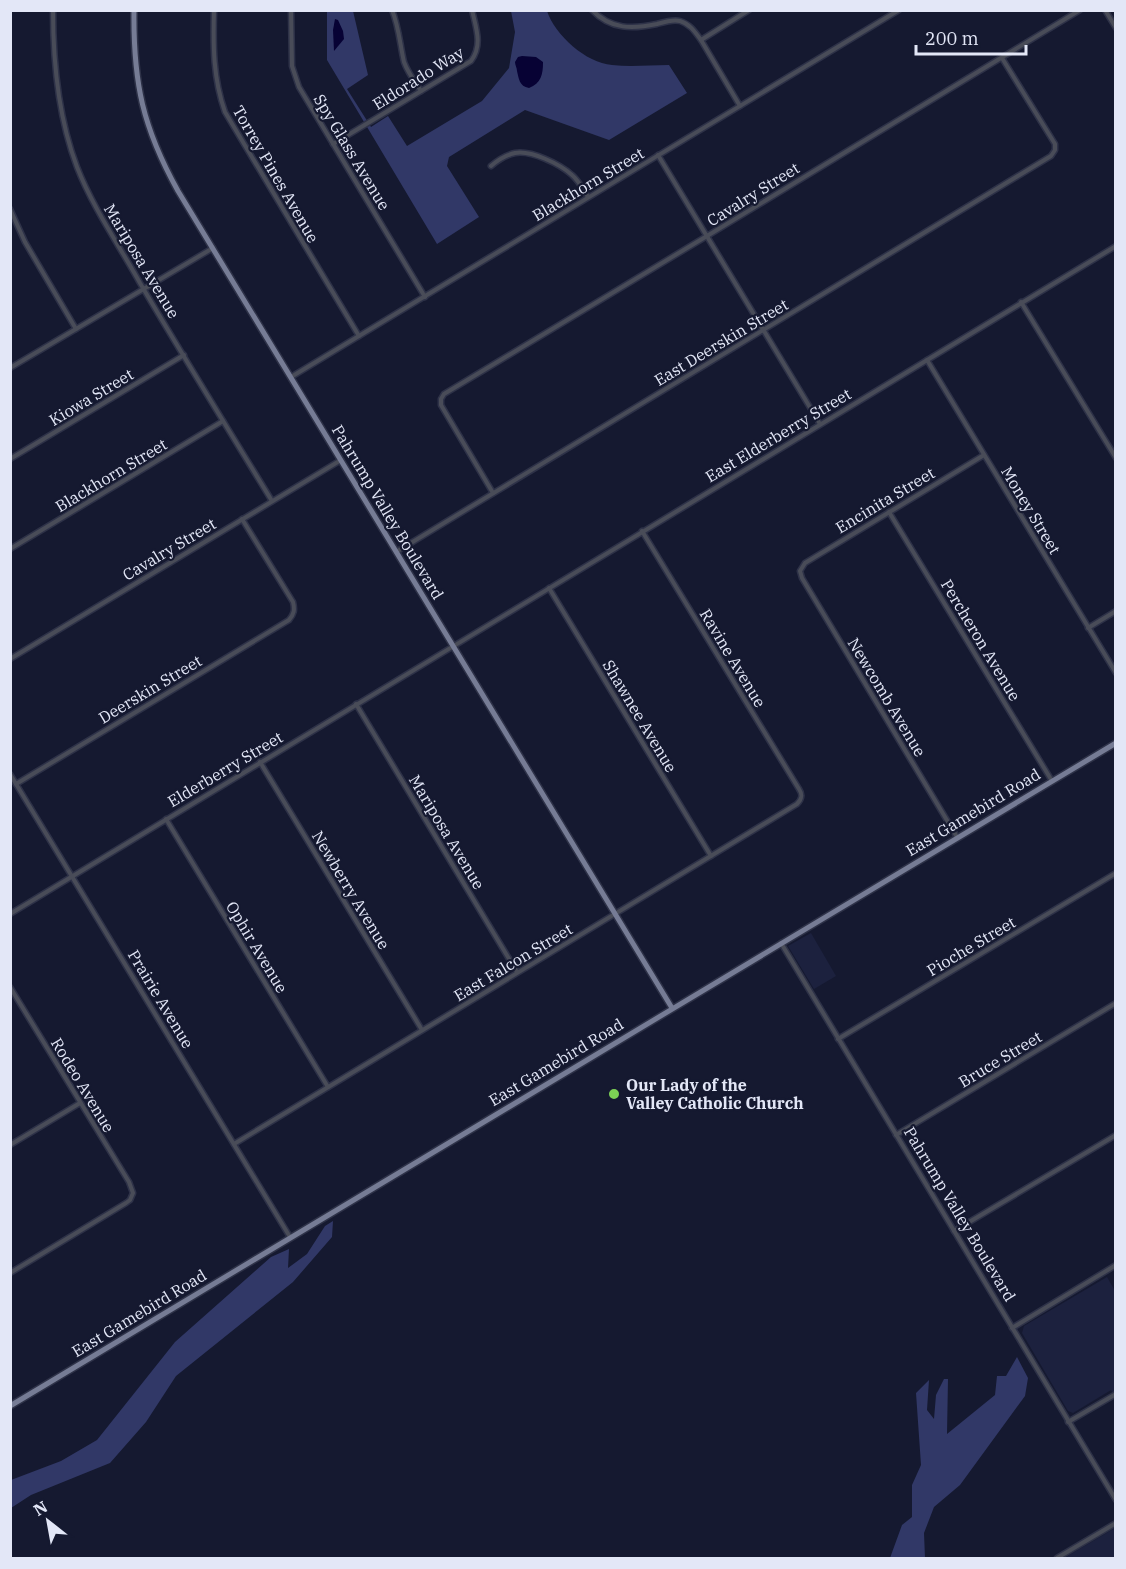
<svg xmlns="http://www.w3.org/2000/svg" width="1126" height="1569" font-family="'IBM Plex Serif',serif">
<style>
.built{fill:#1c213e}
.green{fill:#313867}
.water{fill:#070234}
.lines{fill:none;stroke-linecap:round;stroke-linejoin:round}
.minor-casing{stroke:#2e3248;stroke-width:7}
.major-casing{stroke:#2e3248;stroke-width:8}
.minor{stroke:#494c58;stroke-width:4}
.major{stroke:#767c95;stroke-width:5}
.poi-dot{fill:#7cd155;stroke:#151930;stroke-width:2}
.labels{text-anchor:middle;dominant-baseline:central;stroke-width:4.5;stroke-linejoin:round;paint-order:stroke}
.street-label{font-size:16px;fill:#e3e7f7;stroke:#151930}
.poi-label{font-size:16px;font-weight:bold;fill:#e3e7f7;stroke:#151930;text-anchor:start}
</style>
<rect width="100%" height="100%" fill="#151930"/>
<!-- built -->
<g class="built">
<path d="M811 933 836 976 814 989 788 946Z"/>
<path d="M1107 1277 1115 1291V1397L1111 1390 1073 1413 1068 1411 1022 1333 1024 1326Z"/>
<path d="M1115 1528V1558H1064Z"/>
</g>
<!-- green -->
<g class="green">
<path d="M327 11H353L368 75 347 89 371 127 388 116 407 146 482 101 509 68 515 32 511 11H547C555 35 586 63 612 65 631 67 650 65 669 65L687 93 609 140 525 110 449 157 447 166 479 217 437 244 327 60Z"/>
<path d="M333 1221 332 1237 293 1282 176 1376 146 1422 110 1463 31 1495 11 1508V1480L61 1461 97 1440 175 1342 271 1257 289 1249 288 1268 307 1254 325 1226Z"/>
<path d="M1017 1357 1028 1378 1025 1396 960 1485 934 1507 924 1533 925 1558H890L902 1525 912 1517V1485L921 1465 916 1393 929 1380 927 1410 934 1419 936 1395 944 1379H948L947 1434 995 1395 997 1376H1006Z"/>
</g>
<!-- water -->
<g class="water">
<path d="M335 19 338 20 343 31 344 39 334 51 333 30Z"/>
<path d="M522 56 536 57 543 62C543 75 541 83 529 88 519 86 519 79 517 71 517 68 515 65 515 62L518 57Z"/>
</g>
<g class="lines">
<defs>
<g id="minor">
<path d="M53 10C53 64 58 117 77 167 93 208 119 245 140 283 183 356 228 429 272 501"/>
<path d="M214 10C213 46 213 78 225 112L359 336"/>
<path d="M291 10 292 66 299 87 425 297"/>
<path d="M392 10C399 27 400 45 404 62 408 73 415 82 421 91"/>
<path d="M592 10C611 30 633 29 657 24 664 22 673 19 680 21 690 24 695 32 701 40L740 106"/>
<path d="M1105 10 1116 28"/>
<path d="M701 40 749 10"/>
<path d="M333 144 471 61C483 45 476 28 472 10"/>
<path d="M658 155 820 424"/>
<path d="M491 166C498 160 506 155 515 153 531 150 560 164 572 175 579 181 583 189 588 197"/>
<path d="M10 209 25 242 76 329"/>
<path d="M1021 302 1116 458"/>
<path d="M927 360 1116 673"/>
<path d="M10 368 213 248"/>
<path d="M291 377 899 10"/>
<path d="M10 459 184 355"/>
<path d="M493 493 441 405V399L444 394 707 236 1080 10"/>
<path d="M889 512 1052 781"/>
<path d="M10 549 223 421"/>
<path d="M396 552 1051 156 1055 150V144L1002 58"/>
<path d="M549 588 711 856"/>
<path d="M1088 628 1116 611"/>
<path d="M10 659 341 460"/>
<path d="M356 704 517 972"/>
<path d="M260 762 422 1030"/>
<path d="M10 774 290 1237"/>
<path d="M16 784 289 620C294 614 295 610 293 602L242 519"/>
<path d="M166 819 328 1087"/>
<path d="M957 837 802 578 800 571 805 563 984 455"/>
<path d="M10 914 1116 246"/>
<path d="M781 943 1116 1500"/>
<path d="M10 987 129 1182 133 1193 130 1200 126 1203 10 1273"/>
<path d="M838 1039 1116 873"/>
<path d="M896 1135 1116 1003"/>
<path d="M234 1144 797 804C802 799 803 795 799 789L642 531"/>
<path d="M10 1145 80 1103"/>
<path d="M954 1231 1116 1135"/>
<path d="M1012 1328 1116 1265"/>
<path d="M1068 1422 1116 1394"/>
<path d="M1057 1558 1116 1523"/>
</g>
<g id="major">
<path d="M134 10C133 83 143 128 178 191L672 1008"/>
<path d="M10 1406 1116 743"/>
</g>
</defs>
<!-- minor casing -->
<use href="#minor" class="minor-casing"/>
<!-- major casing -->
<use href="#major" class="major-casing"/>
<!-- minor -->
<use href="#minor" class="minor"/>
<!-- major -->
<use href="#major" class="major"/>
</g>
<!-- markers -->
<circle class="poi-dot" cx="614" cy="1094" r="6"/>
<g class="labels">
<!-- street labels -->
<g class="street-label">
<text transform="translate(418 78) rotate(-32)">Eldorado Way</text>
<text transform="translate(352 152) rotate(59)">Spy Glass Avenue</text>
<text transform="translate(276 174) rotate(60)">Torrey Pines Avenue</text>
<text transform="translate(588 184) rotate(-31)">Blackhorn Street</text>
<text transform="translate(753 194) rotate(-32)">Cavalry Street</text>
<text transform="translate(142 261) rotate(59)">Mariposa Avenue</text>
<text transform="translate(721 342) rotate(-31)">East Deerskin Street</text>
<text transform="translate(91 397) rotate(-31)">Kiowa Street</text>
<text transform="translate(778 435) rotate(-31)">East Elderberry Street</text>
<text transform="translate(111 475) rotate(-31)">Blackhorn Street</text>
<text transform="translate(885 500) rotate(-31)">Encinita Street</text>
<text transform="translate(1031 510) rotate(59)">Money Street</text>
<text transform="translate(388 512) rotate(59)">Pahrump Valley Boulevard</text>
<text transform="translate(169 549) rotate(-31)">Cavalry Street</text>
<text transform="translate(981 640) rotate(59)">Percheron Avenue</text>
<text transform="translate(733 658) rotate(59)">Ravine Avenue</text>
<text transform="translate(150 689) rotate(-31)">Deerskin Street</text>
<text transform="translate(887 697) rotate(59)">Newcomb Avenue</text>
<text transform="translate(640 716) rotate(59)">Shawnee Avenue</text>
<text transform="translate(225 769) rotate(-31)">Elderberry Street</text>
<text transform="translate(973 812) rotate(-31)">East Gamebird Road</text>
<text transform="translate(447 832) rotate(59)">Mariposa Avenue</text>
<text transform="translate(351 890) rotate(59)">Newberry Avenue</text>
<text transform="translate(971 946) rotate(-31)">Pioche Street</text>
<text transform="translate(257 947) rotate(59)">Ophir Avenue</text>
<text transform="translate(513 962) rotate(-31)">East Falcon Street</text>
<text transform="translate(161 999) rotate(59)">Prairie Avenue</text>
<text transform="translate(1000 1059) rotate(-31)">Bruce Street</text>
<text transform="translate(556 1062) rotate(-31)">East Gamebird Road</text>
<text transform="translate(83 1085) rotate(59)">Rodeo Avenue</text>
<text transform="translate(960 1214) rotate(59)">Pahrump Valley Boulevard</text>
<text transform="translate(139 1313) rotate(-31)">East Gamebird Road</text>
</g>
<!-- poi labels -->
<g class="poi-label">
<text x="626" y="1085">Our Lady of the<tspan x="626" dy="18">Valley Catholic Church</tspan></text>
</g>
</g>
<!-- border -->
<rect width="1126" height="1569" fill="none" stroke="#e3e7f7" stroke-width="24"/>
<!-- north arrow -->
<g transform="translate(48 1521) rotate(329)" stroke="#151930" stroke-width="4.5" paint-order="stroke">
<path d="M0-4.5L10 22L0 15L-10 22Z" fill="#e3e7f7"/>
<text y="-9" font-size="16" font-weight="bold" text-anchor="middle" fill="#e3e7f7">N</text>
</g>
<!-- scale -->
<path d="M916 45v9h110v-9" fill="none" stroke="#e3e7f7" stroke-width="3"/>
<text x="925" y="45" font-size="18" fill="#e3e7f7" stroke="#151930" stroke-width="4.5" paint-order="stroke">200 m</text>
</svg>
